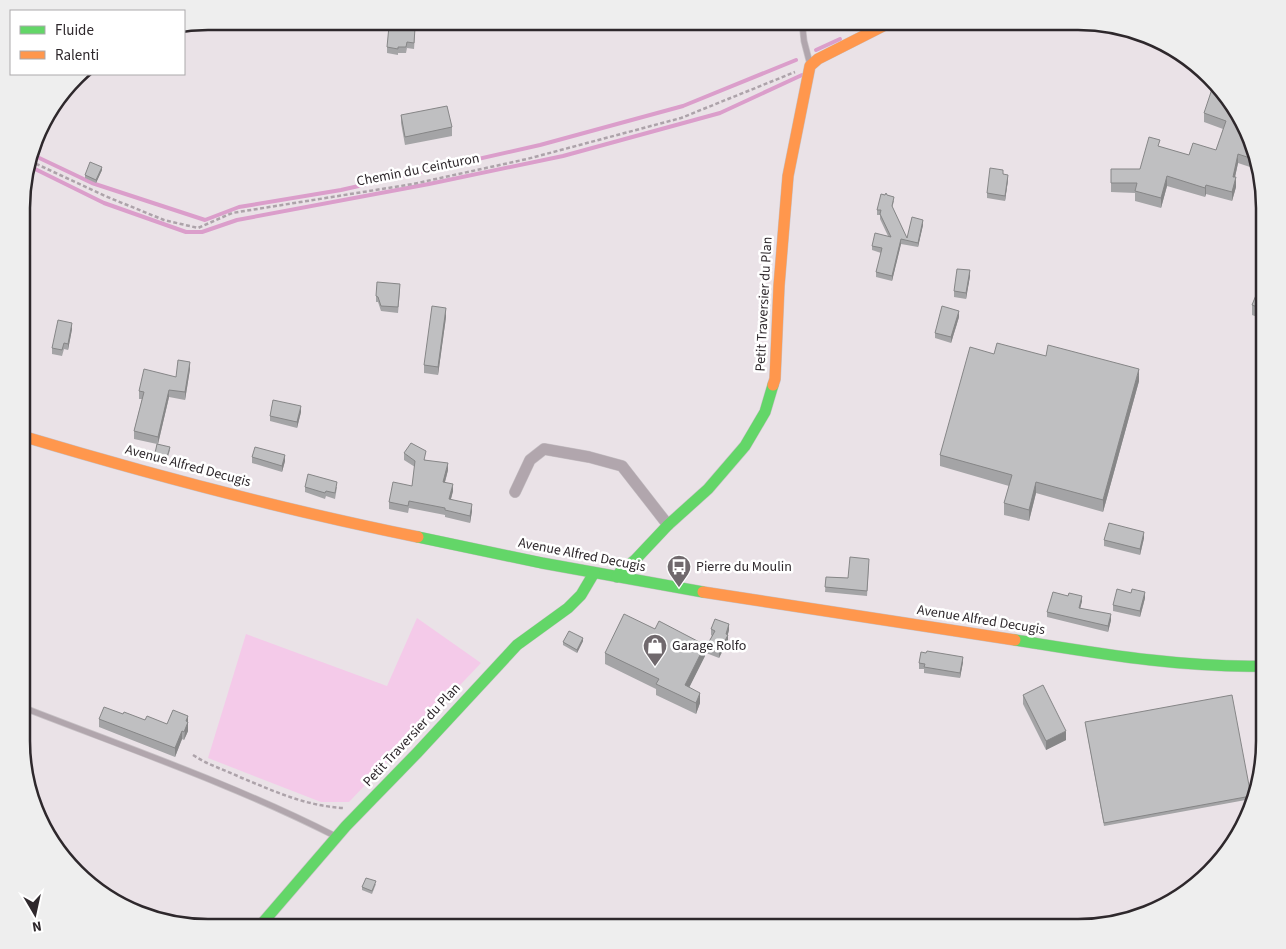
<svg xmlns="http://www.w3.org/2000/svg" width="1286" height="949" font-family="'Source Sans 3',sans-serif">
<style>
.green{fill:#f4cae9}
.lines{fill:none;stroke-linecap:round;stroke-linejoin:round}
.stream{stroke:#db9ecb;stroke-width:4}
.lane-casing{stroke:#c7c1c5;stroke-width:7}
.street-casing{stroke:#c7c1c5;stroke-width:12}
.fast-casing{stroke:#c7c1c5;stroke-width:12}
.slow-casing{stroke:#c7c1c5;stroke-width:12}
.path{stroke:#ada3aa;stroke-width:2.5;stroke-dasharray:4 2.5;stroke-linecap:butt}
.lane{stroke:#b1a6ad;stroke-width:5.5}
.street{stroke:#b1a6ad;stroke-width:11}
.fast{stroke:#63d668;stroke-width:11}
.slow{stroke:#ff974d;stroke-width:11}
.wall{fill:#a4a4a6}
.shaded-wall{fill:#868687}
.building{fill:#bfbfc1;stroke:#868687}
.labels{text-anchor:middle;dominant-baseline:central;stroke-width:5;stroke-linejoin:round;paint-order:stroke}
.street-label{font-size:14px;fill:#2e282c;stroke:#fff}
.poi-label{font-size:14px;fill:#2e282c;stroke:#fff;text-anchor:start}
.rim{fill:none;stroke:#2e282c;stroke-width:2.5}
</style>
<rect width="100%" height="100%" fill="#eae2e7"/>
<!-- green -->
<path class="green" d="M417 618 481 663 349 802H321L208 758 246 634 387 686Z"/>
<g class="lines">
<!-- stream -->
<g class="stream">
<path d="M894 28 913 22"/>
<path d="M816 50 840 39"/>
<path d="M33 155 92 183 205 220 239 207 341 190 540 145 683 106 796 60"/>
<path d="M29 166 104 203 186 232H202L237 220 429 184 563 156 720 113 802 75"/>
</g>
<defs>
<g id="lane">
<path d="M802 22 804 41 810 64"/>
<path d="M22 707C127 748 235 785 335 836"/>
</g>
<path id="street" d="M515 492 530 460 544 449 589 457 622 466 668 525"/>
<g id="fast">
<path d="M418 537 542 563 703 592"/>
<path d="M617 577 620 572 635 560 668 525 708 489 745 446 765 412 773 385"/>
<path d="M1015 640C1097 653 1180 668 1264 666"/>
<path d="M259 927 346 826 417 753 517 645 568 608 581 595 594 573"/>
</g>
<g id="slow">
<path d="M773 385 775 379 779 286 788 176 810 66 818 59 891 22"/>
<path d="M22 436C152 475 284 510 418 537"/>
<path d="M703 592 1015 640"/>
</g>
</defs>
<!-- lane casing -->
<use href="#lane" class="lane-casing"/>
<!-- street casing -->
<use href="#street" class="street-casing"/>
<!-- fast casing -->
<use href="#fast" class="fast-casing"/>
<!-- slow casing -->
<use href="#slow" class="slow-casing"/>
<!-- path -->
<g class="path">
<path d="M30 161 105 196 164 220 198 228 232 213 413 184 527 159 681 118 795 72"/>
<path d="M193 755C208 765 225 770 242 778 276 792 306 806 344 808"/>
</g>
<!-- lane -->
<use href="#lane" class="lane"/>
<!-- street -->
<use href="#street" class="street"/>
<!-- fast -->
<use href="#fast" class="fast"/>
<!-- slow -->
<use href="#slow" class="slow"/>
</g>
<!-- wall -->
<g class="wall">
<path d="M415 34 414 49 407 48 406 53H398V55L387 53V47Z"/>
<path d="M1204 113 1246 126 1256 169 1238 163 1235 177 1236 187 1232 201 1206 194 1205 197 1167 186 1161 208 1135 201V193L1111 192V169H1140L1160 147 1189 155 1216 150 1223 129 1204 122Z"/>
<path d="M401 115 452 127V136L405 145 401 123Z"/>
<path d="M102 170 96 183 85 178V175Z"/>
<path d="M1003 174 1008 180 1005 201 987 198V193Z"/>
<path d="M887 195 894 201 892 208 907 238 923 225 918 247 901 244 892 281 876 277V272L881 253 872 250V246L888 236 880 219V215H877V210Z"/>
<path d="M1265 273V320L1252 315V305Z"/>
<path d="M970 276 966 299 954 297V291Z"/>
<path d="M400 290 398 313 381 311 378 302H376V296Z"/>
<path d="M446 317 438 375 424 373V365Z"/>
<path d="M959 317 951 343 935 338V333Z"/>
<path d="M72 329 68 350 64 349 62 356 52 354V348Z"/>
<path d="M994 354 1139 381 1103 512 1036 493 1029 521 1004 515V503L1009 486 940 466V455Z"/>
<path d="M190 369 185 400 169 397 158 444 170 450 167 460 155 456 157 444 134 439V431L142 399H139V391L176 377Z"/>
<path d="M301 412 297 428 270 421V416Z"/>
<path d="M404 453 426 460 448 470 445 482 453 491 451 499 472 511 470 523 445 517V515L409 508 408 513 389 509V502L412 486 415 467 404 460Z"/>
<path d="M252 457 285 461 282 472 252 463Z"/>
<path d="M305 487H337L335 499 326 496 325 499 305 492Z"/>
<path d="M1144 538 1140 555 1104 546V540Z"/>
<path d="M869 564 867 596 825 592 826 577 848 578Z"/>
<path d="M1068 596 1082 601 1080 608 1111 620 1108 632 1047 617V612Z"/>
<path d="M1145 598 1140 617 1113 611V605Z"/>
<path d="M711 629 729 630 728 634V640L719 658 706 653V647L712 636 711 635Z"/>
<path d="M583 641 577 653 563 645V642Z"/>
<path d="M605 653 705 656 689 687 700 703 696 714 656 695V689L605 664Z"/>
<path d="M963 662 960 678 924 673V669H919V663Z"/>
<path d="M1023 695 1066 740 1046 750 1023 704Z"/>
<path d="M123 714 145 720 167 724 188 716V731L184 740 182 739 175 757 99 727V719Z"/>
<path d="M1085 722 1251 796V799L1104 826Z"/>
<path d="M376 884 372 894 362 890V887Z"/>
</g>
<!-- shaded-wall -->
<g class="shaded-wall">
<path d="M1238 154V163L1233 186V177Z"/>
<path d="M102 167V170L96 183V180Z"/>
<path d="M1008 175V180L1005 201V196Z"/>
<path d="M1167 176V186L1161 208V198Z"/>
<path d="M1236 177V187L1232 201V192Z"/>
<path d="M1206 185V194L1205 197V188Z"/>
<path d="M923 220V225L918 247V243Z"/>
<path d="M901 239V244L892 281V276Z"/>
<path d="M970 270V276L966 299V293Z"/>
<path d="M446 308V317L438 375V367Z"/>
<path d="M959 311V317L951 343V337Z"/>
<path d="M72 323V329L68 350V344Z"/>
<path d="M190 362V369L185 400V392Z"/>
<path d="M1139 369V381L1103 512V500Z"/>
<path d="M169 390V397L158 444V437Z"/>
<path d="M301 406V412L297 428V422Z"/>
<path d="M285 455V461L282 472V466Z"/>
<path d="M448 463V470L443 489V482Z"/>
<path d="M1036 482V493L1029 521V510Z"/>
<path d="M453 484V491L449 506V499Z"/>
<path d="M472 504V511L470 523V516Z"/>
<path d="M1144 532V538L1140 555V549Z"/>
<path d="M1145 592V598L1140 617V611Z"/>
<path d="M1082 596V601L1079 613V608Z"/>
<path d="M1111 614V620L1108 632V626Z"/>
<path d="M729 624V630L727 637 728 635V640L719 658V652Z"/>
<path d="M583 638V641L577 653V650Z"/>
<path d="M705 645V656L685 696V685Z"/>
<path d="M963 657V662L960 678V673Z"/>
<path d="M700 693V703L696 714V703Z"/>
<path d="M188 716V731L184 740 186 721Z"/>
<path d="M182 731V739L175 757V748Z"/>
<path d="M1066 731V740L1046 750V741Z"/>
<path d="M37 794V800L35 803 34 800Z"/>
</g>
<!-- building -->
<g class="building">
<path d="M389 26 415 28 414 43 407 42 406 47H398V49L387 47Z"/>
<path d="M1213 86 1216 87 1246 126 1253 159 1238 154 1233 177H1236L1232 192 1206 185 1205 188 1167 176 1161 198 1135 191 1137 183H1111V169H1140L1149 137 1160 140 1158 146 1189 155 1193 143 1216 150 1226 121 1204 113Z"/>
<path d="M447 106 452 127 405 137 401 115Z"/>
<path d="M90 162 102 167 96 180 85 175Z"/>
<path d="M990 168 1003 170V174L1008 175 1005 196 987 193Z"/>
<path d="M886 193 887 195 894 197 892 206 907 238 912 217 923 220 918 243 901 239 892 276 876 272 882 248 872 246 875 233 891 237 880 214 881 210H877L881 194 885 195Z"/>
<path d="M957 269 970 270 966 293 954 291Z"/>
<path d="M1265 273V310L1252 305Z"/>
<path d="M377 282 400 284 398 307 381 306 378 297 376 296Z"/>
<path d="M432 306 446 308 438 367 424 365Z"/>
<path d="M942 306 959 311 951 337 935 333Z"/>
<path d="M58 320 72 323 68 344 64 343 62 350 52 348Z"/>
<path d="M997 343 1046 356 1048 345 1139 369 1103 500 1036 482 1029 510 1004 503 1012 475 940 455 970 347 994 354Z"/>
<path d="M178 360 190 362 185 392 169 390 158 437 134 431 144 392 139 391 144 369 176 377Z"/>
<path d="M273 400 301 406 297 422 270 416Z"/>
<path d="M411 443 426 451 424 460 448 463 443 482 453 484 449 499 472 504 470 516 445 510V508L409 501 408 506 389 502 393 482 412 486 415 461 404 453Z"/>
<path d="M157 444 170 447 167 457 155 453Z"/>
<path d="M255 447 285 455 282 466 252 457Z"/>
<path d="M308 474 337 482 335 493 326 491 325 493 305 487Z"/>
<path d="M1109 523 1144 532 1140 549 1104 540Z"/>
<path d="M850 557 869 559 867 591 825 587 826 577 848 578Z"/>
<path d="M1117 589 1131 593 1132 589 1145 592 1140 611 1113 605Z"/>
<path d="M1053 592 1068 596 1069 593 1082 596 1079 608 1111 614 1108 626 1047 612Z"/>
<path d="M624 614 655 629 659 621 705 645 685 685 700 693 696 703 656 684 659 679 605 653Z"/>
<path d="M715 619 729 624 726 634 728 635 719 652 706 647 715 631 711 629Z"/>
<path d="M569 631 583 638 577 650 563 642Z"/>
<path d="M927 651 963 657 960 673 924 667 925 664 919 663 921 652 926 653Z"/>
<path d="M1043 685 1066 731 1046 741 1023 695Z"/>
<path d="M1232 695 1251 796 1104 823 1085 722Z"/>
<path d="M104 707 123 714 124 712 145 720 147 716 167 724 173 710 188 716 186 721 188 722 184 732 182 731 175 748 99 719Z"/>
<path d="M32 792 37 794 34 800Z"/>
<path d="M366 878 376 881 372 891 362 887Z"/>
</g>
<!-- icons -->
<defs>
<symbol id="bus-pin" viewBox="-11 -11 22 30"><path d="M0 17L-7.5 6A9.5 9.5 0 1 1 7.5 6Z" fill="#70696d" stroke="#fff"/><path d="M-5-6H5V4H4V6H2V4H-2V6H-4V4H-5ZM-3.5-4V0h7V-4ZM-3.5 1.2v1.5H-2V1.2ZM2 1.2v1.5H3.5V1.2Z" fill="#fff"/></symbol>
<symbol id="shop-pin" viewBox="-11 -11 22 30"><path d="M0 17L-7.5 6A9.5 9.5 0 1 1 7.5 6Z" fill="#70696d" stroke="#fff"/><path d="M-5-2.5h2.3a2.7 3.5 0 0 1 5.4 0H5L5.5 6h-11ZM-1.5-2.5h3a1.5 2.3 0 0 0-3 0Z" fill="#fff"/></symbol>
</defs>
<g fill-rule="evenodd">
<use href="#bus-pin" x="665" y="553" width="28" height="38"/>
<use href="#shop-pin" x="641" y="632" width="28" height="38"/>
</g>
<g class="labels">
<!-- street labels -->
<g class="street-label">
<text transform="translate(418 170) rotate(-11)">Chemin du Ceinturon</text>
<text transform="translate(764 304) rotate(-87)">Petit Traversier du Plan</text>
<text transform="translate(188 466) rotate(15)">Avenue Alfred Decugis</text>
<text transform="translate(582 555) rotate(11)">Avenue Alfred Decugis</text>
<text transform="translate(981 620) rotate(9)">Avenue Alfred Decugis</text>
<text transform="translate(412 735) rotate(-47)">Petit Traversier du Plan</text>
</g>
<!-- poi labels -->
<g class="poi-label">
<text x="696" y="567">Pierre du Moulin</text>
<text x="672" y="646">Garage Rolfo</text>
</g>
</g>
<!-- crop -->
<path d="M0 0H1286V949H0ZM208 30H1078A178 178 0 0 1 1256 208V741A178 178 0 0 1 1078 919H208A178 178 0 0 1 30 741V208A178 178 0 0 1 208 30Z" fill="#eee" fill-rule="evenodd"/>
<path class="rim" d="M208 30H1078A178 178 0 0 1 1256 208V741A178 178 0 0 1 1078 919H208A178 178 0 0 1 30 741V208A178 178 0 0 1 208 30Z"/>
<!-- legend -->
<rect x="10" y="10" width="175" height="65" fill="#ffffff" stroke="#aba9ab"/>
<rect x="20" y="26" width="25" height="8" fill="#63d668" stroke="#aba9ab"/>
<text x="55" y="35" font-size="15" fill="#2e282c">Fluide</text>
<rect x="20" y="51" width="25" height="8" fill="#ff974d" stroke="#aba9ab"/>
<text x="55" y="60" font-size="15" fill="#2e282c">Ralenti</text>
<!-- north arrow -->
<g transform="translate(35 914) rotate(171)" stroke="#ffffff" stroke-width="4" paint-order="stroke">
<path d="M0-4L9 19L0 12L-9 19Z" fill="#2e282c"/>
<text y="-8" font-size="14" font-weight="bold" text-anchor="middle" fill="#2e282c">N</text>
</g>
</svg>
